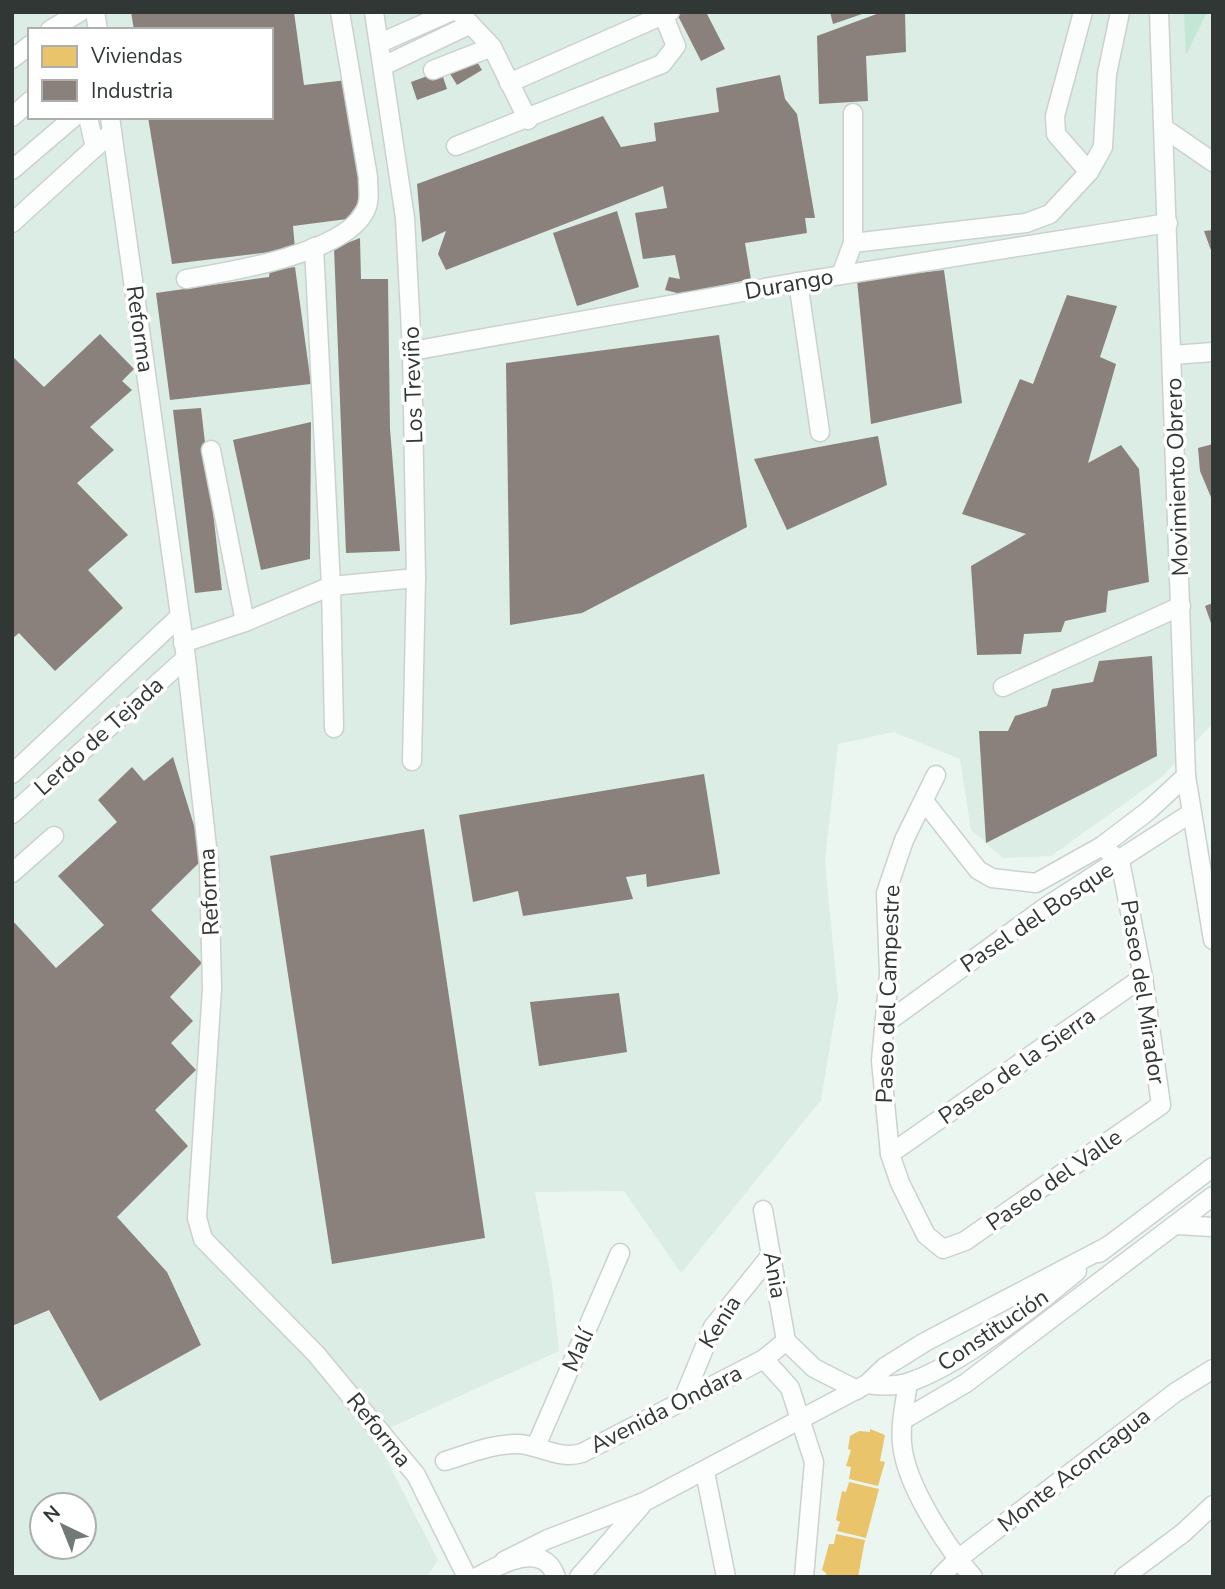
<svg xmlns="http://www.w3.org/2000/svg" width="1225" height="1589" font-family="'Nunito Sans',sans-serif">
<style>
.built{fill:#dbede4;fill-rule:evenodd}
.green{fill:#c3e7d5}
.homes{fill:#e9c46a}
.industry{fill:#8a817c}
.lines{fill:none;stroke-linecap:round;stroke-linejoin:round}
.minor-casing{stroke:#cbd2ce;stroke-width:21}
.minor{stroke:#fcfefd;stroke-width:18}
.labels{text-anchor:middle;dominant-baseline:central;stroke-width:7;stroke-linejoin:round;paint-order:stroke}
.street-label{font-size:23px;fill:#303734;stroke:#fff}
</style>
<rect width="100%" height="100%" fill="#ecf6f1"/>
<!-- built -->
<path class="built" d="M12 12H1213V723L1163 776 1051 856 1003 858 971 830 960 759 894 732 838 744 825 861 838 998 821 1100 681 1273 624 1191 535 1192 552 1284 559 1351 374 1435 438 1560 427 1577H12ZM30 30H271V117H30ZM42 1505H84V1547H42Z"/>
<!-- green -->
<path class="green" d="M1184 12H1207L1186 55Z"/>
<!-- homes -->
<g class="homes">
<path d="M870 1429 885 1435 880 1461 885 1462 878 1486 849 1479 851 1467 846 1466 851 1450 848 1449 850 1436 859 1431 870 1432Z"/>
<path d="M849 1482 879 1489 866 1538 837 1531 840 1522 836 1520 842 1491 846 1492Z"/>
<path d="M836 1534 865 1540 858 1577H826V1573L822 1570 829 1544H834Z"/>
</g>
<!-- industry -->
<g class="industry">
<path d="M131 12H294L304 85 347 80 362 197 347 219 293 226 295 249 172 264 148 117H271V30H134Z"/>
<path d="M676 12H706L725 49 701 61Z"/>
<path d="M830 12H865V13L833 24Z"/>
<path d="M882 12H905L906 52 866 56 868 101 819 104 817 36Z"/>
<path d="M474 57 482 70 457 85 449 72Z"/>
<path d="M441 71 447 89 417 100 411 82Z"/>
<path d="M780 75 785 99 797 114 815 218H805L807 233 745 243 751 279 681 294 665 290 669 277 680 279 675 255 643 259 635 213 667 208 663 186 446 270 438 254 446 231 422 242 417 184 603 116 621 147 656 141 654 123 719 112 716 88Z"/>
<path d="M617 211 639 287 577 306 553 233Z"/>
<path d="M1213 230V253H1212L1204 231Z"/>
<path d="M360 238 361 279H388L390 429 400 551 346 553 334 248Z"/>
<path d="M295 267 311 384 170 400 156 293 269 277 270 270Z"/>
<path d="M944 270 962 403 871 424 857 280Z"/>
<path d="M1067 295 1117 306 1100 357 1116 364 1088 463 1121 445 1139 469 1149 582 1108 591 1106 612 1065 621 1061 632 1024 634 1021 654 977 655 971 566 1026 534 962 514 1020 379 1033 384Z"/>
<path d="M100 334 134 369 122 381 132 390 90 427 114 450 77 483 128 535 88 570 123 608 55 671 19 633 12 639V356L44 387Z"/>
<path d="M719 335 747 527 582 613 510 625 506 363Z"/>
<path d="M201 408 222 590 195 593 173 410Z"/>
<path d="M311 422 310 559 261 570 233 440Z"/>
<path d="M878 436 887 485 787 530 754 459Z"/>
<path d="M1213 444V502L1200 471 1198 448Z"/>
<path d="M1213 603V626H1212L1205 606Z"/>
<path d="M1152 656 1157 756 986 843 979 731H1008L1015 716 1047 706 1052 689 1093 682 1099 661Z"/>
<path d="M173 757 204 858 151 910 202 963 170 997 193 1021 171 1043 196 1070 155 1110 188 1146 117 1217 167 1272 201 1345 100 1401 49 1310 12 1326V920L56 968 104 925 58 876 117 822 98 800 132 767 144 781Z"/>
<path d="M704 774 720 874 647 887 646 874 626 877 633 899 523 916 518 891 473 902 459 815Z"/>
<path d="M424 829 485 1238 332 1264 270 856Z"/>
<path d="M619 993 627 1052 539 1066 530 1002Z"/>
</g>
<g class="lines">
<defs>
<g id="minor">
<path d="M95 12 98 30"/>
<path d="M374 12 405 218 412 351 416 578 412 761"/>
<path d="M1083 12 1055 116 1056 134 1089 172 1103 147 1107 74 1120 12"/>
<path d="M1159 12 1186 776 1213 940"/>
<path d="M50 30 80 12"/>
<path d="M380 43 450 12"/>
<path d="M492 47 528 120"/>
<path d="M12 59 30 45"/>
<path d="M383 66 469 25"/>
<path d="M433 70 492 47 459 12"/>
<path d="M509 83 670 12"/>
<path d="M12 117 30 101"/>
<path d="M88 117 95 148"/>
<path d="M110 117 186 658 209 865 212 989 197 1218 203 1239 316 1354 416 1475 467 1577"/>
<path d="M1165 129 1213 162"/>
<path d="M456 146 662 64 676 46 662 12"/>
<path d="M12 170 74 117"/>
<path d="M12 223 112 132"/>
<path d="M853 243V113"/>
<path d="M314 247 331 586 334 728"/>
<path d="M841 275 853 243 1026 223 1050 214 1089 172"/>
<path d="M186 279C229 272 341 254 364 213 371 202 368 190 368 177L340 12"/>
<path d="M798 282 820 432"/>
<path d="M412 351 798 282 1168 223"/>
<path d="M1173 355 1213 352"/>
<path d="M211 450 245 622"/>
<path d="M183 643 245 622 331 586 416 578"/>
<path d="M1003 687 1181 606"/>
<path d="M12 774 179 617"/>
<path d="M936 775 904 840 886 893 889 974 881 1061 890 1154 900 1183 926 1235 943 1249 965 1241 1161 1105 1143 977 1120 861 1102 846"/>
<path d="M924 801 978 870 992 878 1036 883 1102 846 1148 811 1186 776"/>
<path d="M12 814 186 658"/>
<path d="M12 873 54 836"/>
<path d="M886 1023 1047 906 1191 813"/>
<path d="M890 1154 1143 977"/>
<path d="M763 1210 786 1341"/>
<path d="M1175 1225 1213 1227"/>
<path d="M1099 1253 1213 1167"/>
<path d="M786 1341 814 1368 857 1390"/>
<path d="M764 1359 790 1388 814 1462 804 1577"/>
<path d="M908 1383C905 1403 900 1424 902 1443 905 1484 946 1546 973 1577"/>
<path d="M867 1384C881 1386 896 1387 910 1382 961 1364 1035 1306 1077 1271"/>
<path d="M684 1397 713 1327 771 1255"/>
<path d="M903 1420 966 1383 1213 1196"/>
<path d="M536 1446 620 1253"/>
<path d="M445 1461C468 1454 495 1443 519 1444 543 1446 558 1460 582 1453L764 1359 786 1341"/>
<path d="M705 1472 726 1577"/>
<path d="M504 1561 548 1539 644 1502 867 1384 885 1367 925 1342 1108 1246"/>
<path d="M477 1577C500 1564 544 1540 556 1577"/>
<path d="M579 1577 641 1506"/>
<path d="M940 1577 958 1559 1176 1392 1213 1369"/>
<path d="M1124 1577 1183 1533 1213 1505"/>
</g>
</defs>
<!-- minor casing -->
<use href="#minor" class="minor-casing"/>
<!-- minor -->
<use href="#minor" class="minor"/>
</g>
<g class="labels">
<!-- street labels -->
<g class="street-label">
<text transform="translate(789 284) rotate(-10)">Durango</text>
<text transform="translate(140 329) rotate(82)">Reforma</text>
<text transform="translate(413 385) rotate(-92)">Los Treviño</text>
<text transform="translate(1177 477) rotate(-92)">Movimiento Obrero</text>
<text transform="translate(99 736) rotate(-42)">Lerdo de Tejada</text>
<text transform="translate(209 892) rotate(-93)">Reforma</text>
<text transform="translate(1037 917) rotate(-34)">Pasel del Bosque</text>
<text transform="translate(1143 992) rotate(81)">Paseo del Mirador</text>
<text transform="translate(888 994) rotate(-88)">Paseo del Campestre</text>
<text transform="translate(1017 1066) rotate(-35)">Paseo de la Sierra</text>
<text transform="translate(1054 1180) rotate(-35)">Paseo del Valle</text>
<text transform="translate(775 1275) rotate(80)">Ania</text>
<text transform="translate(720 1322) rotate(-58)">Kenia</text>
<text transform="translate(993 1330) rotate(-34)">Constitución</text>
<text transform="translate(578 1350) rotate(-66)">Malí</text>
<text transform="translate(666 1409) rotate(-27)">Avenida Ondara</text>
<text transform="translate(379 1430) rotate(51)">Reforma</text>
<text transform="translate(1074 1470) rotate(-38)">Monte Aconcagua</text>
</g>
</g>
<!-- border -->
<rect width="1225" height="1589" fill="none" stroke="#303734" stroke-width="28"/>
<!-- legend -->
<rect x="28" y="28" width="245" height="91" fill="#ffffff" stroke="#acafae" stroke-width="2"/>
<rect x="42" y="46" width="35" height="21" fill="#e9c46a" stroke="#acafae" stroke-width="2"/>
<text x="91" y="63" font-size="21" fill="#303734">Viviendas</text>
<rect x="42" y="80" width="35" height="21" fill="#8a817c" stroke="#acafae" stroke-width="2"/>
<text x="91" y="98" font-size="21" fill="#303734">Industria</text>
<!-- north arrow -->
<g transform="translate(63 1526) rotate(317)"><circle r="33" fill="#ffffff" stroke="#acafae" stroke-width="2"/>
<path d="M0-5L12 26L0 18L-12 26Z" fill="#727a76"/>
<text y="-10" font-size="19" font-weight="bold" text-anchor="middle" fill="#303734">N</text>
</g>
</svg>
